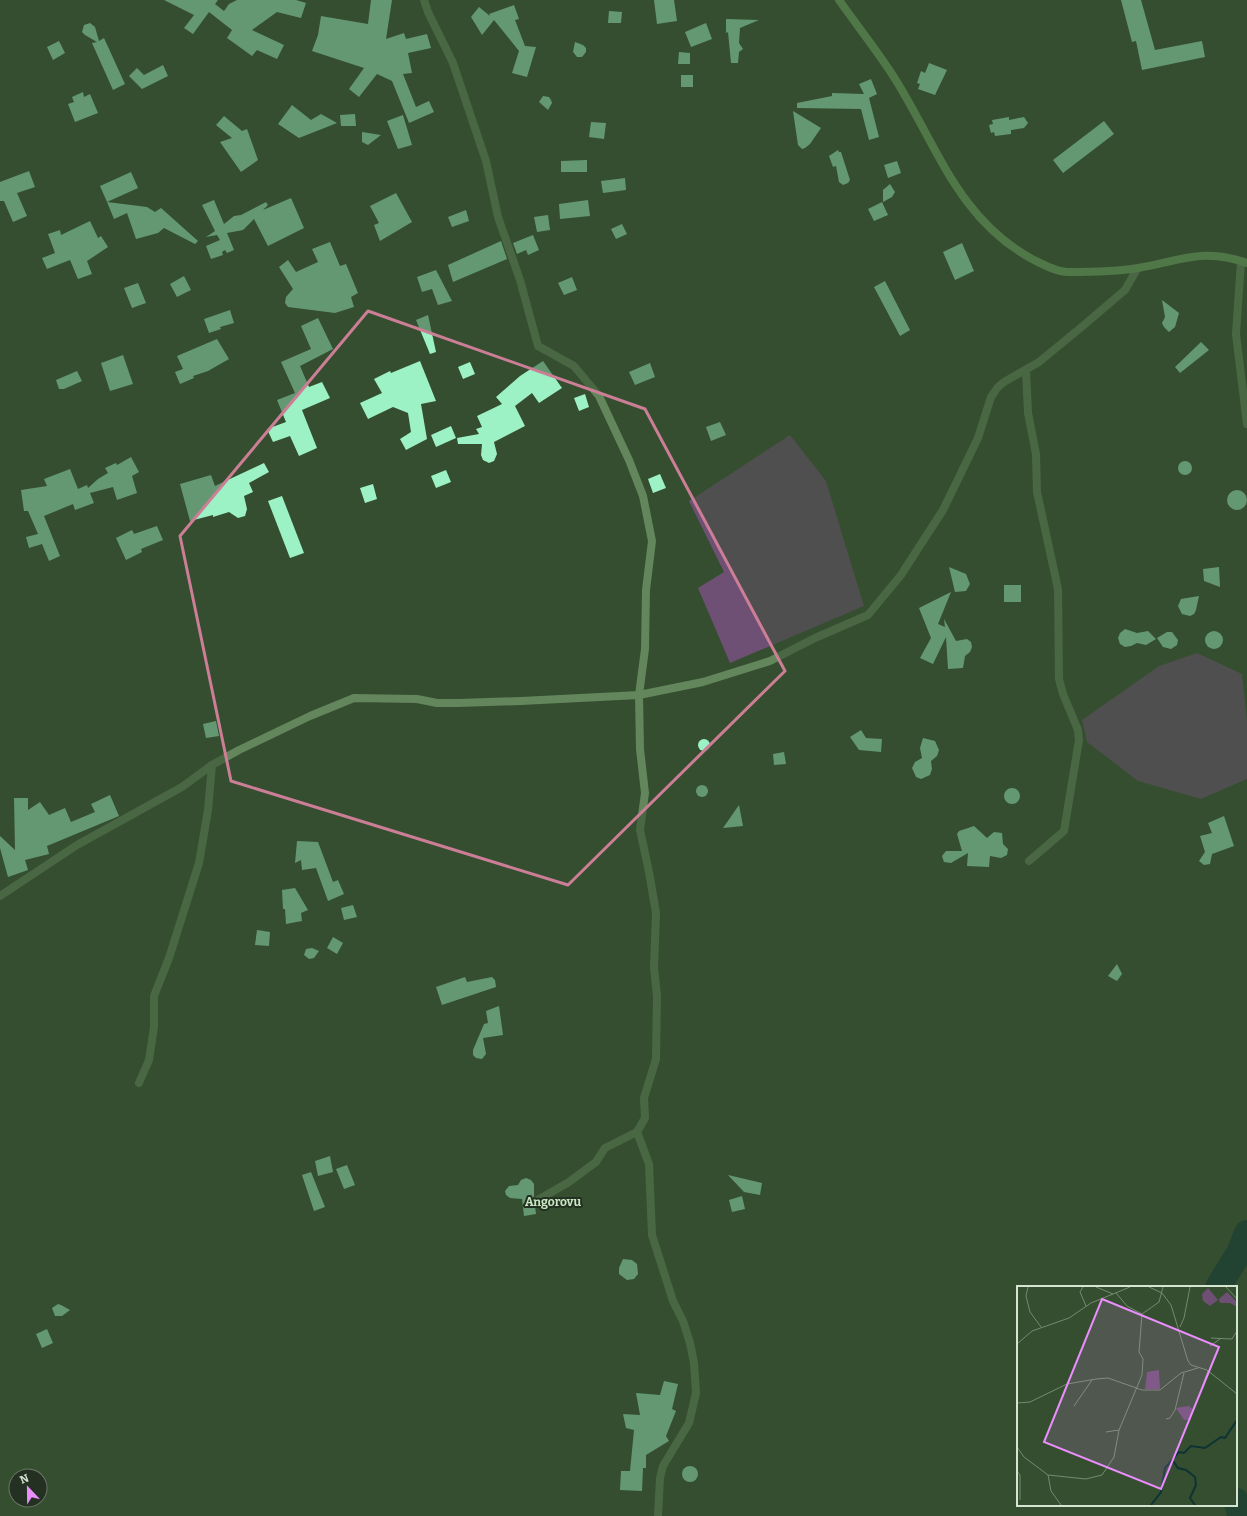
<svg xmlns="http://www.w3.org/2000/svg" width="1247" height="1516" font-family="Bitter,serif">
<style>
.green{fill:#6e5074}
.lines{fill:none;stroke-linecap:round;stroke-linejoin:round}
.river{stroke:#0d3335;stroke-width:26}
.building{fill:#9cf2c5}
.street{stroke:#63865c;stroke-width:8}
.secondary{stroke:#71a966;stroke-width:8}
.marked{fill:none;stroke:#cc7e96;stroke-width:3;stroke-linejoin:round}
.labels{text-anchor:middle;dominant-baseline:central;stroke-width:4;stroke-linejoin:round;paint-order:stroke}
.quarter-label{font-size:12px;font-weight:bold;fill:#c9e8c2;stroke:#243022}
.inset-river{fill:none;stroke:#0d3335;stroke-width:2}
.inset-road{fill:none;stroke:#748a70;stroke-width:1}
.view{fill:#ea8dfd;fill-opacity:0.15;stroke:#ea8dfd;stroke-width:2}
.inset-edge{fill:none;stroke:#d5e5d2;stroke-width:2}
</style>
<rect width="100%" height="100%" fill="#344e2f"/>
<!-- green -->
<g class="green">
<path d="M790 435 826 481 864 606 730 663 698 588 724 572 689 501Z"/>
<path d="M1197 653 1242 674 1247 720V779L1201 799 1138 781 1087 742 1082 720 1159 666Z"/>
</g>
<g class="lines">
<!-- river -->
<g class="river">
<path d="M1218 1287 1239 1253 1247 1233"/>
<path d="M1236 1501 1241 1516"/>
</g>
</g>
<!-- building -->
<g class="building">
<path d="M164 0H218L215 4 224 11 229 4 237 0H296L306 3 301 18 277 12 252 30 284 45 277 59 257 50 252 56 227 38 232 30 209 12 193 34 184 28 194 15Z"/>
<path d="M371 0H392L386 39 404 33 406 39 427 34 431 48 408 53 412 73 403 74 416 107 429 101 434 112 409 123 392 81 377 74 359 97 349 89 364 68 312 51 318 35 321 16 368 24Z"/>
<path d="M654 0H674L677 21 657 24Z"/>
<path d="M1121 0H1141L1155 50 1202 41 1205 57 1142 70 1136 41 1132 42Z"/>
<path d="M514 5 519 19 515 20 525 46 536 47 527 77 512 73 519 51 494 20 482 35 471 17 479 7 490 16 489 14Z"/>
<path d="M609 11 622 12 621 23H608Z"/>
<path d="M726 19 759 20 740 28 739 43 743 49 739 52 738 63H731L728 32 726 33Z"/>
<path d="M90 23 95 27 99 41 104 38 125 84 113 90 92 43 97 42 85 35 82 32 84 25Z"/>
<path d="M706 23 712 39 691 47 685 32Z"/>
<path d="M59 41 65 53 53 60 47 47Z"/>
<path d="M575 42 583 45 586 48V52L582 57H577L573 52Z"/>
<path d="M679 52 690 53V64H678Z"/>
<path d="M929 63 947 70 935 95 918 89 920 84 917 83 921 71 925 73Z"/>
<path d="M163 65 168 76 142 89 129 76 137 68 144 75Z"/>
<rect x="681" y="75" width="12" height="12"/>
<path d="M871 79 877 94 869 98 879 137 869 140 861 109 797 108V103L832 96V93L864 94 859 84Z"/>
<path d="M83 92 84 97 90 94 98 113 75 122 68 104 74 102 72 97Z"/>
<path d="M543 96 549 97 551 100 552 103 548 110 539 102Z"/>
<path d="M292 105 311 120 321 114 337 123 299 138 278 124Z"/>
<path d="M793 111 821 128 810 144 805 148 802 149 798 145Z"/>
<path d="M355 114 356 126H341L340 115Z"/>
<path d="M403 115 412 145 398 149 387 121Z"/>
<path d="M224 116 242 131 247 129 258 160 241 172 220 142 232 138 216 125Z"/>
<path d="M1009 117V120L1024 117 1028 123 1024 128 1011 130V134L995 136 994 132 991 133 989 125 993 124 992 120Z"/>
<path d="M1104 121 1114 134 1063 173 1053 160Z"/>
<path d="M591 122 606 123 604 139 589 137Z"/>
<path d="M362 132 381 135 368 145 362 142Z"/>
<path d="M838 150 839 152H841L850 180 848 183 843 185 839 182 836 166 833 167 829 156Z"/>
<path d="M587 160V172H561V161Z"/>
<path d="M897 161 901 173 888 178 884 165Z"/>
<path d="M29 171 35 187 17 193 27 216 13 222 4 201H0V182Z"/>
<path d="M131 172 138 188 107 202 100 186Z"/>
<path d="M625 178 626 190 603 193 601 181Z"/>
<path d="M890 184 895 192 892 197 883 202V190Z"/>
<path d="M396 193 412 222 380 241 374 225 379 223 370 206Z"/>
<path d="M291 198 304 228 268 246 254 219 243 230 227 233 234 250 227 253 225 250 222 252 223 255 211 259 206 246 220 240 217 235 206 237 215 231 202 205 214 200 224 224 234 216 241 215 266 202 268 205 263 210Z"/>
<path d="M588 200 590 216 560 219 559 204Z"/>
<path d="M107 202 147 207 155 212 161 208 198 241 195 244 164 228 158 233 136 239 127 213 114 219Z"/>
<path d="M882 202 888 215 874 221 868 209Z"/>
<path d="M466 210 469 221 452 227 448 217Z"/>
<path d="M548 215 550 230 537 232 534 217Z"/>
<path d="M90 221 98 238 101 236 108 247 87 261 92 274 78 279 70 260 47 269 42 258 55 253 48 234 60 230 61 235Z"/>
<path d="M622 224 627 234 616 239 611 229Z"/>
<path d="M533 235 539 250 528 255 526 250 517 254 513 243Z"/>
<path d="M501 241 507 259 453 282 448 265Z"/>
<path d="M330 242 340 266 346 264 358 293 351 297 354 307 335 313 288 307 285 303 286 297 293 289 279 267 288 260 296 272 318 262 312 249Z"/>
<path d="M962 243 974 271 955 280 943 252Z"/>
<path d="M436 270 452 301 438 305 432 289 422 292 417 277Z"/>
<path d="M184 276 191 290 177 297 170 284Z"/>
<path d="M572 277 577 290 564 295 558 283Z"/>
<path d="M885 281 910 330 900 336 874 287Z"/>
<path d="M138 283 146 303 132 308 124 288Z"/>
<path d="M1162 300 1179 313 1175 327 1169 332 1164 327 1162 323 1165 317Z"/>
<path d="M230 310 234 323 220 327 221 329 209 333 204 319Z"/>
<path d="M428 315 436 352 430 354 416 320Z"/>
<path d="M318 318 333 349 300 366 309 387 322 382 330 398 302 410 317 448 299 456 290 436 273 442 267 429 286 422 277 400 295 393 281 362 311 349 301 326Z"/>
<path d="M217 339 229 359 208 371 193 376 194 378 180 384 175 372 183 369 177 356Z"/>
<path d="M1201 342 1209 350 1180 373 1175 367Z"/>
<path d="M123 355 133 384 110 391 101 363Z"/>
<path d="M420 361 436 401 421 404 427 439 406 450 400 439 411 432 408 413 393 407 368 419 360 403 382 393 374 379 390 371 391 373Z"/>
<path d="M543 361 562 388 539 403 532 393 515 406 525 426 494 442 497 454 494 461 489 463 483 460 481 455 482 444H458L457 438 479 434 476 429 482 427 477 416 502 404 496 397 520 376Z"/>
<path d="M470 362 475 374 463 379 458 367Z"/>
<path d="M650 363 655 377 635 385 629 372Z"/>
<path d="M77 371 82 381 64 389H59L56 380Z"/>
<path d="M585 394 589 407 579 411 574 398Z"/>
<path d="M720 422 726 435 711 441 706 427Z"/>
<path d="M451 426 456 438 436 447 431 435Z"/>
<path d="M131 457 139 472 132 476 137 493 117 500 113 487 90 493 94 503 75 510 73 504 44 516 60 556 49 561 42 544 29 548 26 537 38 534 28 511H24L21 490 47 486 44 479 70 469 78 489 87 485 88 488 98 479 108 473 105 468 116 463 117 465Z"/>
<circle cx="1185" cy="468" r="7"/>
<path d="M264 463 269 472 249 483 253 492 244 496 247 509 245 516 238 518 229 512 213 517V515L190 521 180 484 211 475 215 486Z"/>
<path d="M446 470 451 482 436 488 431 476Z"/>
<path d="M660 474 666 488 653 493 648 479Z"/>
<path d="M373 484 377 499 365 503 360 488Z"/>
<circle cx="1237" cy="500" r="10"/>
<path d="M282 496 304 553 290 558 268 501Z"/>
<path d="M157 526 163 540 141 549 142 552 126 560 116 538 132 530 134 534Z"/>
<path d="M949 567 966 574 970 584 966 591 955 592Z"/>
<path d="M1219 567 1220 587 1204 581 1203 569Z"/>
<rect x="1004" y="585" width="17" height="17"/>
<path d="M951 592 938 624 945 627 944 619 956 641 967 639 971 642 972 647 970 652 965 656 963 668 948 669 946 637 933 664 920 658 931 638 919 608Z"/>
<path d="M1199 596 1196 610 1194 614 1190 616 1182 614 1178 606 1181 599Z"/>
<path d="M1125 629 1137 633 1148 631 1156 639 1146 645 1137 643 1131 646 1125 647 1120 644 1118 638 1120 633Z"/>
<circle cx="1214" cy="640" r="9"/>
<path d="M1167 632H1172L1178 640 1177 645 1171 649 1163 647 1157 638Z"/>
<path d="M216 721 219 736 206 738 203 724Z"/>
<path d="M861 730 866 738 882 739 881 752 859 750 850 737Z"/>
<path d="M923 738 935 741 939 750 937 756 931 761 932 769 930 775 921 779 916 777 912 768 915 762 922 758 920 748Z"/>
<circle cx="704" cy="745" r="6"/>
<path d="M784 752 786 764 774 765 773 754Z"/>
<circle cx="702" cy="791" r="6"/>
<circle cx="1012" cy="796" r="8"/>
<path d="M110 795 119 816 47 846 49 854 25 860 28 870 8 877 0 848V836L15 850 14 798H28V810L40 802 49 815 65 808 71 822 95 812 91 804Z"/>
<path d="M739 805 743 826 723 828Z"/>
<path d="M1224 816 1234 846 1212 854 1210 864 1204 865 1199 861 1205 852 1200 836 1212 833 1208 823Z"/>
<path d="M974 826 987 838 994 832 1002 833 1003 844 1008 849 1007 855 1001 858 990 856 989 867 967 866 968 853 951 863 944 862 942 856 946 851H962L957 834 959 831Z"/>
<path d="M297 841 318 842 333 882 338 880 344 894 328 901 316 868 302 870 301 860 295 863Z"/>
<path d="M295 888 308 910 301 913 302 921 286 924 285 909H283L282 890Z"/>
<path d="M353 905 357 917 344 920 341 908Z"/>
<path d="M257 930 270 932 269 946 255 945Z"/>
<path d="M333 937 343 943 337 954 327 948Z"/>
<path d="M312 948 319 951 314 958 309 959 304 955 306 949Z"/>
<path d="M1117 964 1122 974 1117 981 1108 976Z"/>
<path d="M465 977 467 982 492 977 495 980 496 987 442 1005 436 987Z"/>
<path d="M499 1006 503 1035 483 1038 486 1054 482 1059 476 1058 473 1055V1050L484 1024 488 1023 486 1011Z"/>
<path d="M330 1156 333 1172 318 1176 315 1161Z"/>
<path d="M347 1165 355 1185 344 1189 336 1169Z"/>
<path d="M311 1172 325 1207 314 1211 302 1175Z"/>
<path d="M728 1175 762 1183 760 1195 744 1192Z"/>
<path d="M526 1178 531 1180 534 1184V1196L531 1201 535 1206 536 1214 524 1216 522 1199 510 1198 506 1195 505 1191 509 1186 518 1185 521 1180Z"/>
<path d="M742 1196 745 1209 732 1212 729 1200Z"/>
<path d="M623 1259 632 1260 637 1264 638 1274 634 1279 627 1280 619 1274V1268Z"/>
<path d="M58 1304 61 1305 70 1310 62 1316H55L52 1308Z"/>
<path d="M47 1329 53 1343 42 1348 36 1334Z"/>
<path d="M664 1381 678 1384 672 1409 676 1411 666 1436 669 1441 646 1455V1468H643L642 1491 620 1490 621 1471H630L634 1430 626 1428 623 1414 640 1415 636 1393 660 1395Z"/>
<circle cx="690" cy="1474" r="8"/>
</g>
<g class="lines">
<!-- street -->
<g class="street">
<path d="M424 0 428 12 453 63 486 161 498 217 520 280 538 346 574 366 599 396 629 460 643 496 652 541 646 590 645 649 639 695 640 749 645 793 640 830 649 872 656 913 654 967 657 996 656 1059 644 1098 645 1118 637 1132 605 1148 596 1162 569 1182 536 1201"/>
<path d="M1241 261 1236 334 1247 424"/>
<path d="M1026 370 1028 413 1036 454 1037 492 1058 589 1059 679 1063 694 1078 730 1079 740 1064 831 1029 861"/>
<path d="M0 896 77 845 182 787 212 765 239 750 310 716 354 698 417 699 437 703H459L521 701 639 695 703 682 770 661 815 638 868 615 901 575 943 510 978 438 991 397 998 387 1004 382 1039 362 1084 325 1125 290 1137 269"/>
<path d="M139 1083 149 1060 154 1027V996L169 958 199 863 208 810 212 765"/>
<path d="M637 1132 649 1164 652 1235 673 1301 683 1321 690 1343 694 1363 696 1393 689 1423 663 1466 660 1478 658 1516"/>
</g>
<!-- secondary -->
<path class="secondary" d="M839 0C856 24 874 47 890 71 935 139 955 217 1032 259 1042 264 1056 272 1068 272 1091 272 1115 272 1138 268 1181 261 1202 247 1247 263"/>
</g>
<!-- marked area -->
<path d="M0 0H1247V1516H0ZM368 311 645 409 785 671 568 885 231 781 180 536Z" fill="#344e2f" fill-opacity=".55" fill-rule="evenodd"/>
<path class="marked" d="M368 311 645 409 785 671 568 885 231 781 180 536Z"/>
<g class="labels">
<!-- quarter labels -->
<g class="quarter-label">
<text x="553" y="1202">Angorovu</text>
</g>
</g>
<!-- overview -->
<g transform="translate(1017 1286)">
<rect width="220" height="220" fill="#344e2f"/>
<path d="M191 2 201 14 193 20 186 15 185 8ZM210 6 220 16V21L213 17H203L202 13ZM142 84 143 103H128L130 86ZM172 120 176 124 173 134H167L159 122Z" fill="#6e5074"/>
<path class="inset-river" d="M156 175 161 182 169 184 178 191 179 199 173 212 178 219M134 219 144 206 148 182 162 166 167 167 174 160 188 162 204 151 208 152 220 134"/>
<path class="inset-road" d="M11 1 9 10 13 26 24 41M66 1 63 6 69 20M79 1 96 8M132 1 145 7 154 19 171 75 174 79 190 84 220 108M209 1 220 13M99 7 110 20 125 28M163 41 167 32 173 1M194 52 215 53 220 45M0 58 15 45 52 32 74 17 113 1M193 60 203 53M185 102 191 85M0 117 13 116 50 98 79 93 91 92 125 104H143L164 87 181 82M57 120 75 94M149 133 153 132 158 124 167 87M89 146 102 144M0 161 7 171 31 189 69 193 85 189 97 171 102 144 125 89 126 73 122 66 125 28 142 16 146 1M0 185 3 189V214M31 189 34 205 44 219"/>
<path class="view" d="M85 13 202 61 144 203 27 156Z"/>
<rect width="220" height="220" class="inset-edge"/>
</g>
<!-- north arrow -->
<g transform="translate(28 1488) rotate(338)"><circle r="19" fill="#243022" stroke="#6b7868"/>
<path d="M0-3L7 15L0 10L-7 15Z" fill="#ea8dfd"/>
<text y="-6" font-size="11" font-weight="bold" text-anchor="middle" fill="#d5e5d2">N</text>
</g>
</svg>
